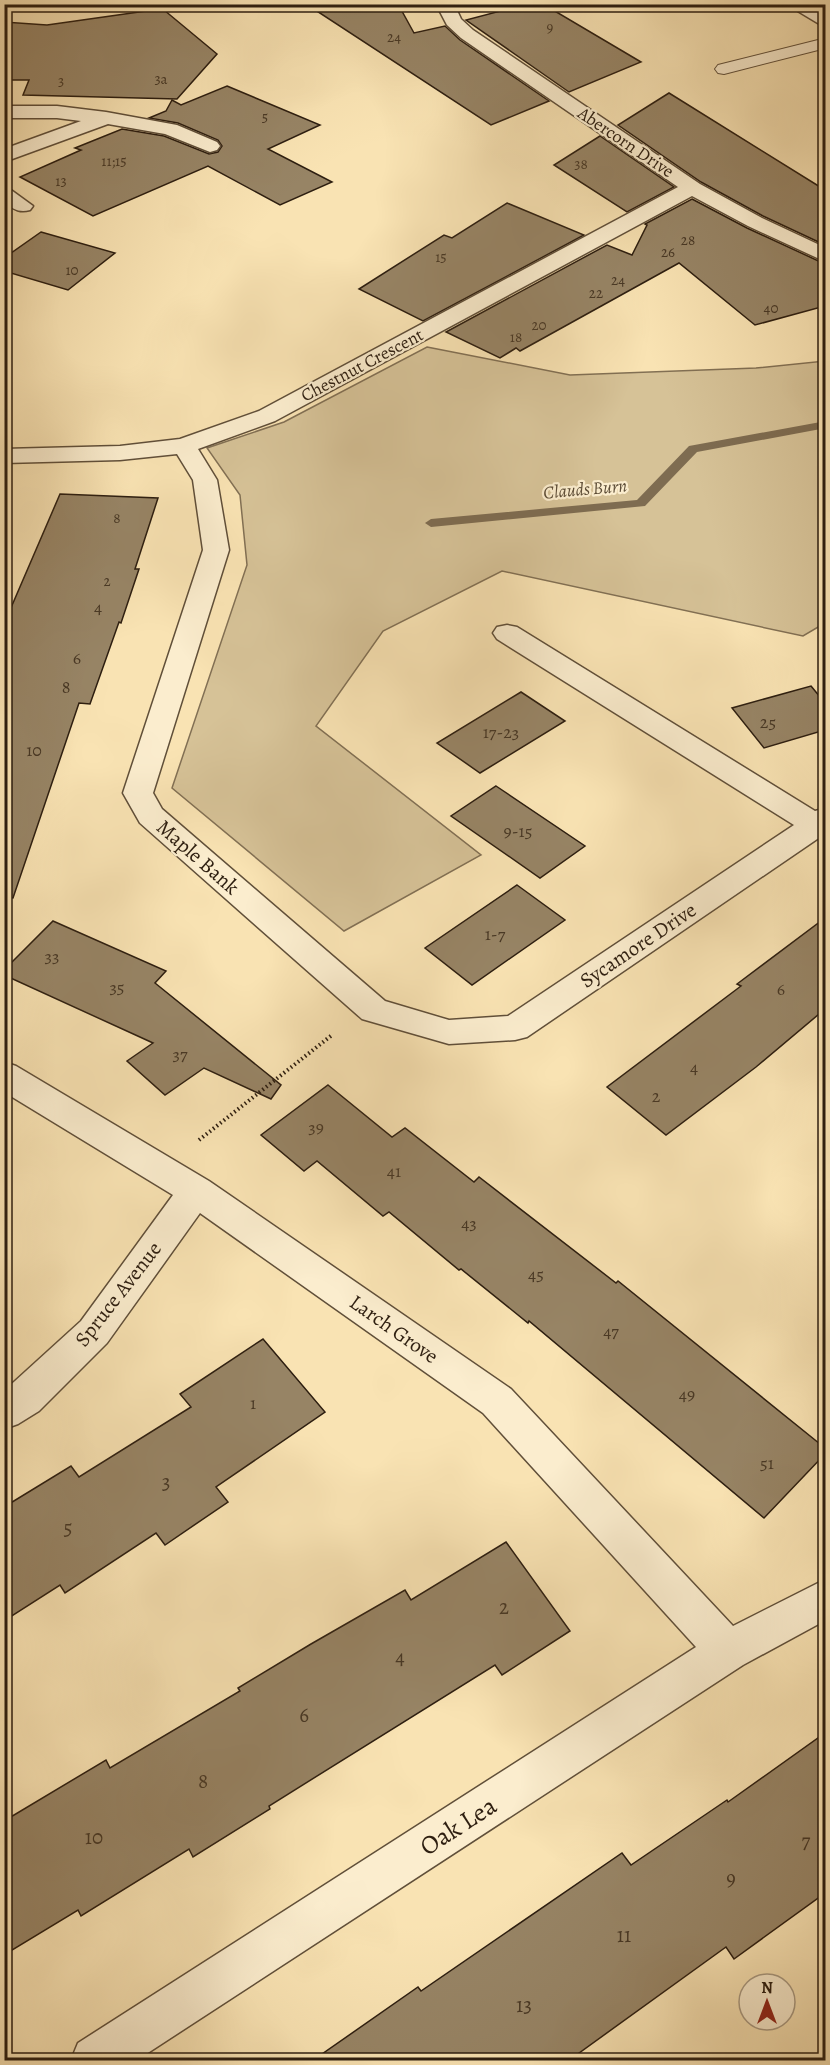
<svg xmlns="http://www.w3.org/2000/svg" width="830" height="2065" font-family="Alegreya,serif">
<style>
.green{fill:#d6c297;stroke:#827054;stroke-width:1.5}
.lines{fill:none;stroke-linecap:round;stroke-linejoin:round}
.stream{fill:#7e6c51;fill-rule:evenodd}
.building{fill:#978465;stroke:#2d1e10;stroke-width:1.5}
.service-casing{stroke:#604f39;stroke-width:2}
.minor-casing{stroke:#604f39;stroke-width:3}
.path{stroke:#2d1e10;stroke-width:4;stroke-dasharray:1.5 3;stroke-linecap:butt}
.service{fill:#fbedce;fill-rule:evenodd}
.minor{fill:#fbedce;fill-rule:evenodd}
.labels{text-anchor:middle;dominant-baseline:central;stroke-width:4.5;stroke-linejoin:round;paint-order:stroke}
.far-number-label{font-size:15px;fill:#483825}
.far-street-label{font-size:18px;fill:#2d1e10;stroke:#fbedce}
.far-water-label{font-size:18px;font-style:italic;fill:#5c4c36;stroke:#fbedce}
.number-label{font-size:18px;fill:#483825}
.street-label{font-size:21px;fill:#2d1e10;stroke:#fbedce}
.near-number-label{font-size:21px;fill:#483825}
.near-street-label{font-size:26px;fill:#2d1e10;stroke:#fbedce}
</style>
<rect width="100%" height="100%" fill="#f9e3b3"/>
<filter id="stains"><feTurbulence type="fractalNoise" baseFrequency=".00333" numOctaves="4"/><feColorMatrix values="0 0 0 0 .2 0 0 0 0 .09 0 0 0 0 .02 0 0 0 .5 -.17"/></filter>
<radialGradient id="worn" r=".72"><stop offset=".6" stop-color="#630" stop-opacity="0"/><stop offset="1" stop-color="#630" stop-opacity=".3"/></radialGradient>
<!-- green -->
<path class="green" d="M427 347 570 375 756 368 825 361V623L803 636 502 571 383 631 316 726 481 855 344 931 172 788 247 565 240 495 207 448 284 422Z"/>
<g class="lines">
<!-- stream -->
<path class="stream" d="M826 421V428L697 452 645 506 431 527 425 523 431 519 637 500 689 446Z"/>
</g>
<!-- building -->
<g class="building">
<path d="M306 4H398L414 33 445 26 460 40 549 101 491 125Z"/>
<path d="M527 4H543L641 62 569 92 466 20Z"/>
<path d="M158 5 217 54 177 99 23 95 29 80H4V22L47 25 146 11Z"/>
<path d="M227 86 320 125 268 149 332 182 280 205 208 166 93 216 20 177 81 150 75 148 122 129 164 136 209 154 218 152 222 146 218 140 178 123 149 118 166 111 172 100 181 105Z"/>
<path d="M669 93 825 190V245L763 216 701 182 618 125Z"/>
<path d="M600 136 674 187 627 212 554 165Z"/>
<path d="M692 199 747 228 825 264V306L755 325 679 263 520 351 516 348 500 358 446 332 607 245 632 255 647 225 645 224Z"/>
<path d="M507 203 584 235 423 321 359 289 444 235 452 238Z"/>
<path d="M41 232 115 253 68 290 4 271V258Z"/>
<path d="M60 494 158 498 135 569H139L121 623 119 622 90 704 79 703 13 898 4 897V624Z"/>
<path d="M811 686 825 703V730L764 748 732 708Z"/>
<path d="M521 692 565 721 480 773 437 743Z"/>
<path d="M496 786 585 846 540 878 451 816Z"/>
<path d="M517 885 565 920 472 985 425 948Z"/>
<path d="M825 918V1009L756 1067 666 1135 607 1087 741 986 737 984Z"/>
<path d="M53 921 166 971 155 983 281 1085 271 1099 204 1068 165 1095 127 1061 153 1043 4 975V970Z"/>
<path d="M328 1085 392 1137 405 1128 474 1182 479 1177 616 1283 618 1281 825 1448V1454L764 1518 529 1321 528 1323 461 1269 459 1270 389 1212 383 1216 317 1161 304 1171 261 1135Z"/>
<path d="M263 1339 325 1412 216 1487 228 1502 165 1545 156 1533 65 1593 60 1585 4 1621V1507L71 1466 79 1477 191 1407 180 1394Z"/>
<path d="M506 1542 570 1631 502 1675 495 1665 269 1806 270 1809 193 1857 189 1849 81 1916 78 1910 4 1955V1821L106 1760 110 1768 240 1691 238 1688 311 1644 405 1590 411 1600Z"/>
<path d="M825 1733V1893L734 1959 726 1947 568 2061H312L418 1987 421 1991 622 1853 631 1865 727 1800 728 1802Z"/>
</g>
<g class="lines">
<defs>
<path id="service" d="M826 38V48L724 74 718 73 715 69 718 65Z"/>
<g id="minor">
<path d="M13 4H74C67 12 20 12 13 4Z"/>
<path d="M436 4H454L461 19 473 30 700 184 762 218 826 248V262L748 226 692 196 275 421 198 449 217 480 229 550 153 793 162 809 385 1001 449 1020 508 1016 794 825 497 639 493 633 497 627 507 625 517 627 815 811 826 808V833L527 1037 515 1040 449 1044 362 1019 140 823 123 793 203 550 193 480 177 454 120 460 4 463V449L120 446 180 439 259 411 678 187 461 38 447 25Z"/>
<path d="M786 4H807L826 15V28Z"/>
<path d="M4 106H57L106 112 177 125 217 142 220 146 217 150 210 152 165 134 108 124 4 162V149L81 121 57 118H4Z"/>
<path d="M4 188 11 190 33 206 30 210C19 213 14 209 4 203Z"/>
<path d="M4 1062 16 1066 209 1181 511 1389 733 1626 826 1579V1620L743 1665 137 2060H71L78 2043 696 1647 483 1413 200 1213 107 1343 39 1411 18 1424 4 1429V1391L81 1321 173 1195 4 1092Z"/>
</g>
</defs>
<!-- service casing -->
<use href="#service" class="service-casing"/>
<!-- minor casing -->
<use href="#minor" class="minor-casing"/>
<!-- path -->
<path class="path" d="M199 1140 332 1035"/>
<!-- service -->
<use href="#service" class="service"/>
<!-- minor -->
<use href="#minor" class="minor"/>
</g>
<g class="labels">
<!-- far-number labels -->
<g class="far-number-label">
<text x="550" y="27">9</text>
<text x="394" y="37">24</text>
<text x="161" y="79">3a</text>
<text x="61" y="81">3</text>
<text x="265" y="117">5</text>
<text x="114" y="161">11;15</text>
<text x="581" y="164">38</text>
<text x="61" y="181">13</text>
<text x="688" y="240">28</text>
<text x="668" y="252">26</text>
<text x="441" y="257">15</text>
<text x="72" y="270">10</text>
<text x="618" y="280">24</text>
<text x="596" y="293">22</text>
<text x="771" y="308">40</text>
<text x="539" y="325">20</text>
<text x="516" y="337">18</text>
<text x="117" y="518">8</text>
<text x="107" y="581">2</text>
</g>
<!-- far-street labels -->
<g class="far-street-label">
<text transform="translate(626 142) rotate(34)">Abercorn Drive</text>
<text transform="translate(362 365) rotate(-28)">Chestnut Crescent</text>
</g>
<!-- far-water labels -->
<g class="far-water-label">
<text transform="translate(585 489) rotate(-5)">Clauds Burn</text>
</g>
<!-- number labels -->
<g class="number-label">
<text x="98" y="607">4</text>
<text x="77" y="658">6</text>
<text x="66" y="687">8</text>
<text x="768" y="722">25</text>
<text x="501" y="732">17-23</text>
<text x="34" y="750">10</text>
<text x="518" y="831">9-15</text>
<text x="495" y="934">1-7</text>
<text x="52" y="956">33</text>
<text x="117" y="987">35</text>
<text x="781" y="989">6</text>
<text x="180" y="1054">37</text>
<text x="694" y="1067">4</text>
<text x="656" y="1096">2</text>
<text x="316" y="1127">39</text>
<text x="394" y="1171">41</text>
<text x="469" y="1223">43</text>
<text x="536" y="1274">45</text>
<text x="611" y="1331">47</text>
<text x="687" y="1394">49</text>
<text x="253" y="1403">1</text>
<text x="767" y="1463">51</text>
</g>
<!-- street labels -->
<g class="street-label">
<text transform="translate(198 857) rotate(41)">Maple Bank</text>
<text transform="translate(638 945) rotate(-34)">Sycamore Drive</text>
<text transform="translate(118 1294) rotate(-52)">Spruce Avenue</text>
<text transform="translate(394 1329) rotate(35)">Larch Grove</text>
</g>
<!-- near-number labels -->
<g class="near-number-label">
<text x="166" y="1482">3</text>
<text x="68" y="1528">5</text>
<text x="504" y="1607">2</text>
<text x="400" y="1657">4</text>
<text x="304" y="1715">6</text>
<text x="203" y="1781">8</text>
<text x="94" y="1837">10</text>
<text x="806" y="1841">7</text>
<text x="731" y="1878">9</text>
<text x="624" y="1935">11</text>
<text x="524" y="2005">13</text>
</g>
<!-- near-street labels -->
<g class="near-street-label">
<text transform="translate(458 1826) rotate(-33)">Oak Lea</text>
</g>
</g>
<!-- margin -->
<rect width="830" height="2065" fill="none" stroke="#f9e3b3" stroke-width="24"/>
<rect x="6" y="6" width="818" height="2053" fill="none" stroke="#2d1e10" stroke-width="3"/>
<rect x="12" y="12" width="806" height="2041" fill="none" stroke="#2d1e10" stroke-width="1.5"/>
<!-- north arrow -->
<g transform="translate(767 2002)"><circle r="28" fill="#fbedce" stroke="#a99a82" stroke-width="1.5"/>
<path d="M0-4.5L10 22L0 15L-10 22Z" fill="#8f2418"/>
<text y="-9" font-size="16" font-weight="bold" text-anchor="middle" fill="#2d1e10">N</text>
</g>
<rect width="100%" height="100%" filter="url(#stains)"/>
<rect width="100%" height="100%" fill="url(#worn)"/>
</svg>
